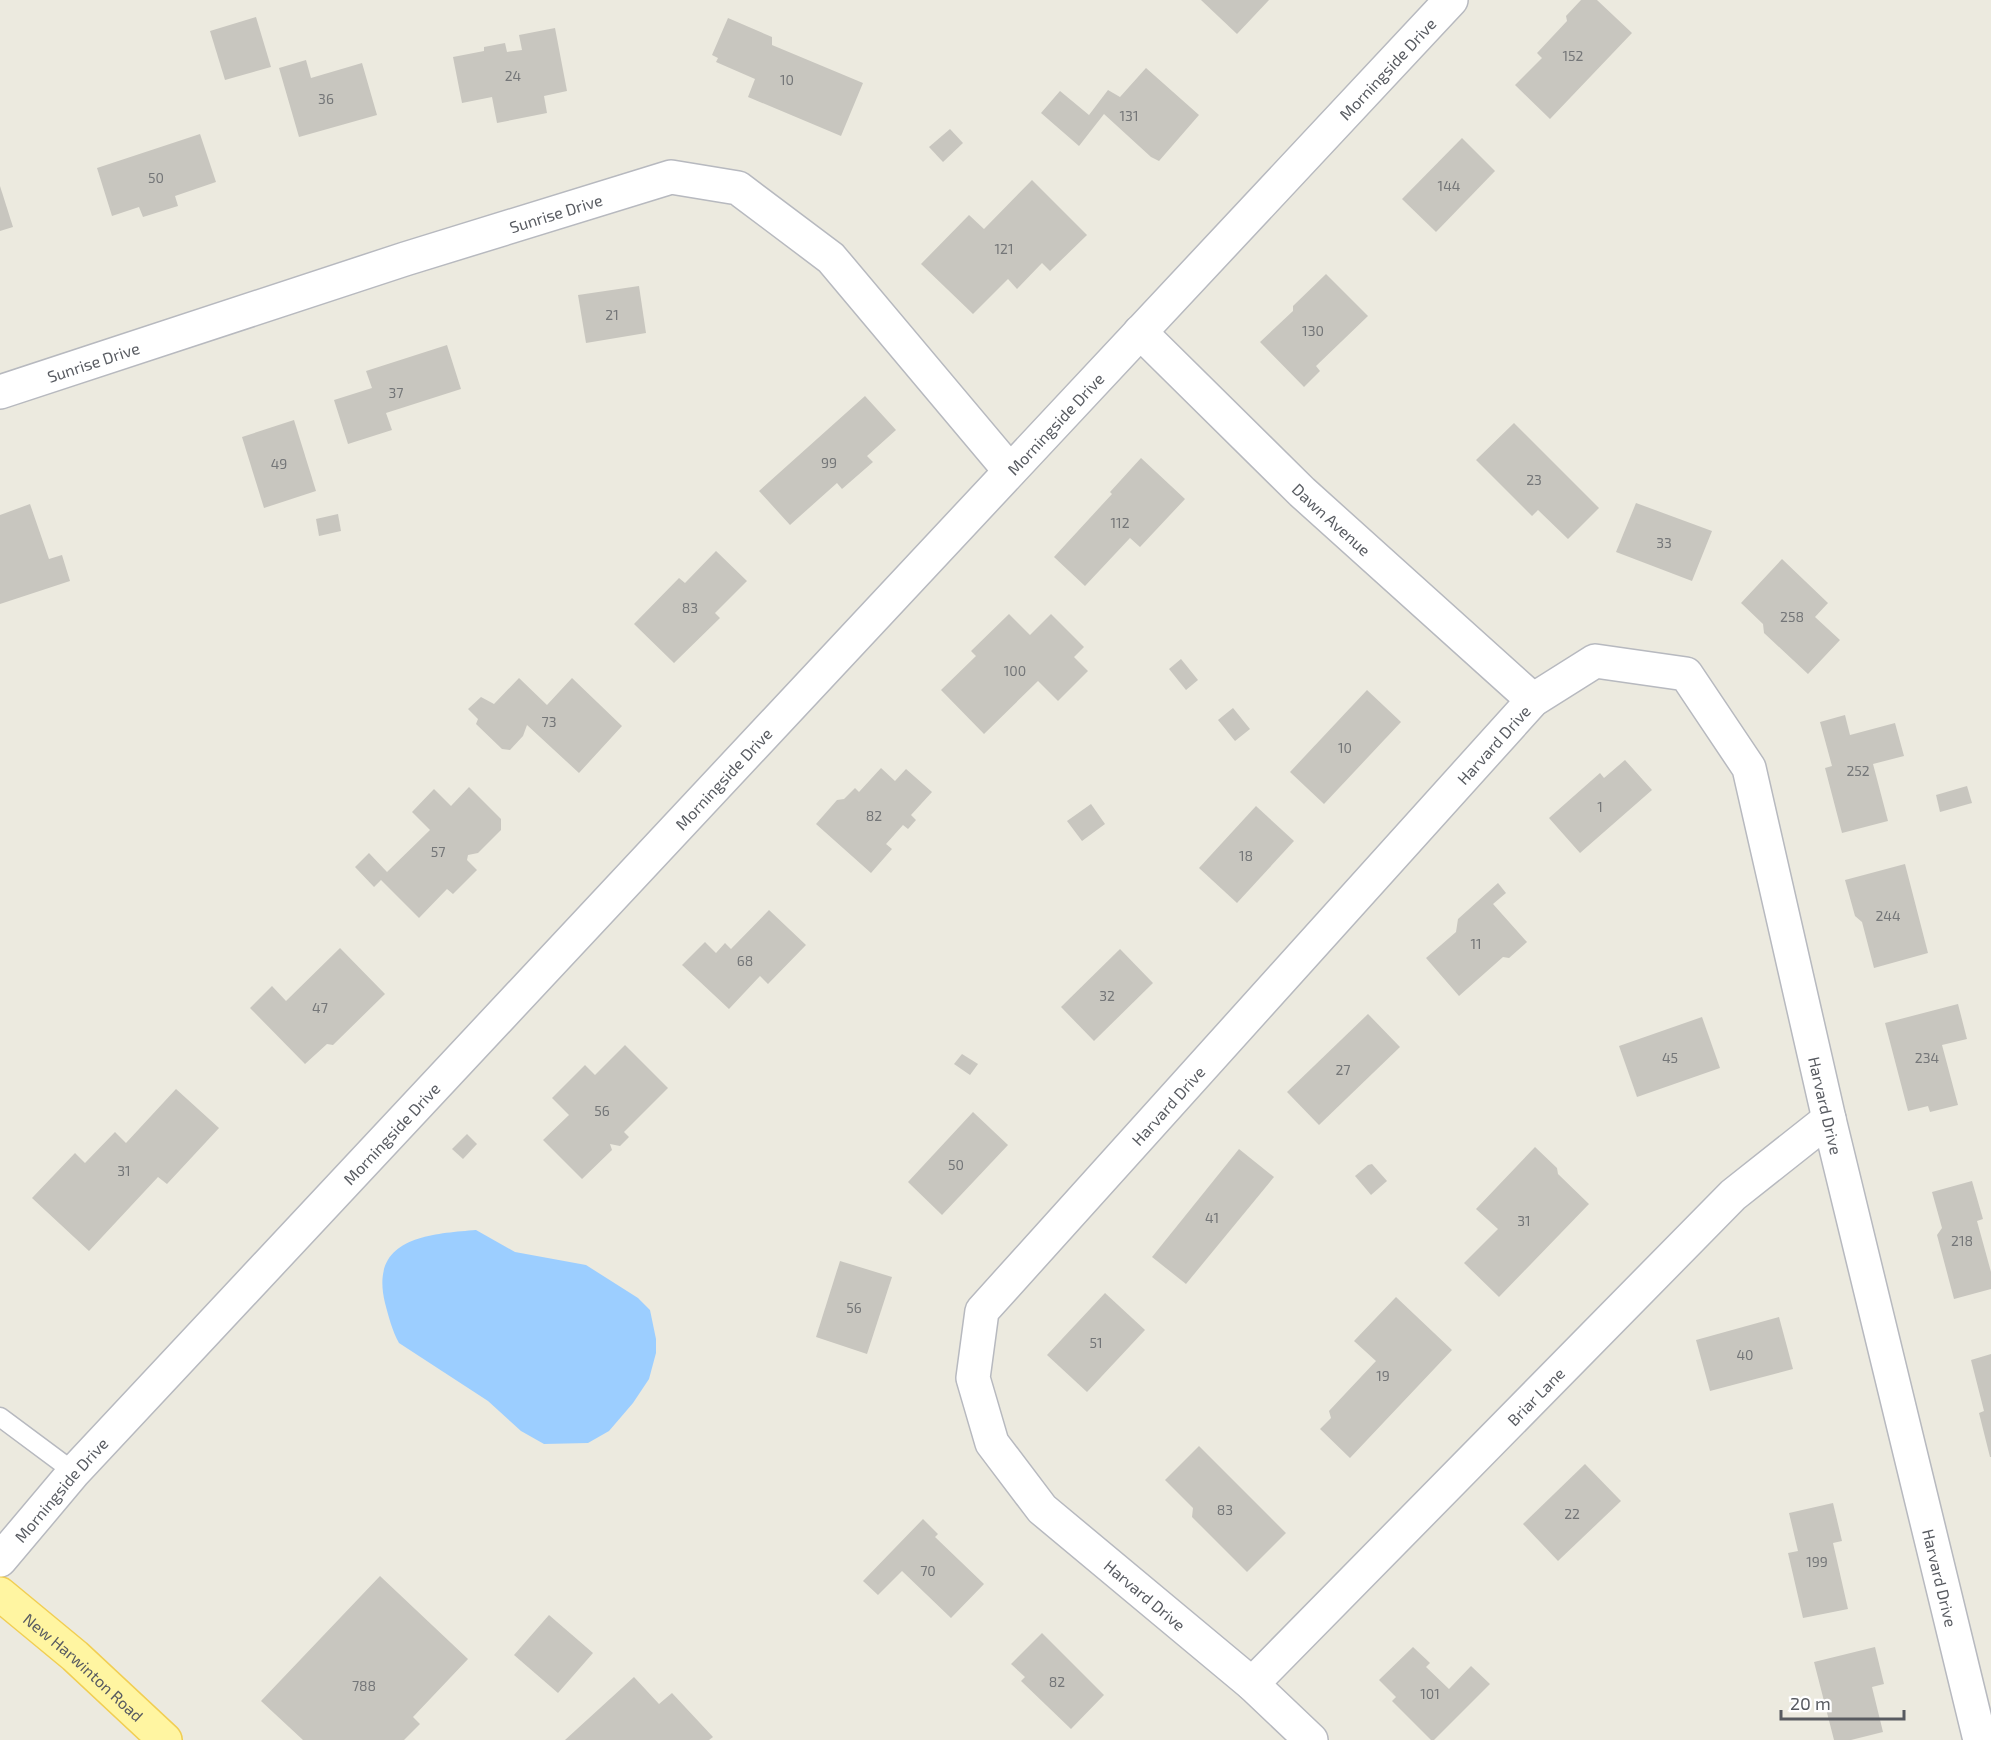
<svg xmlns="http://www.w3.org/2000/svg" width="1991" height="1740" font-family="'Exo 2',sans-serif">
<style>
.water{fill:#9cceff}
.building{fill:#c8c6bf}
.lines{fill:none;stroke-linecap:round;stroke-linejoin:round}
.lane-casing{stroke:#b7b9bf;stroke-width:21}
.street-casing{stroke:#b7b9bf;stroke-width:36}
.primary-casing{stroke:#f1ce53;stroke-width:36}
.lane{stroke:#fff;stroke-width:18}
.street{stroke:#fff;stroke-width:33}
.primary{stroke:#fff5a1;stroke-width:33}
.labels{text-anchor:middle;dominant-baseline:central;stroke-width:5;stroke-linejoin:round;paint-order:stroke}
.number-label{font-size:14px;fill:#747678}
.street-label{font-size:16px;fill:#585b61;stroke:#fff}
</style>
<rect width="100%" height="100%" fill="#eceadf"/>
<!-- water -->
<path class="water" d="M476 1230 515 1252 586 1265 638 1298 650 1310 656 1339V1353L649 1379 633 1403 609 1431 588 1443 544 1444 521 1431 488 1401 399 1343C392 1330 389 1318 385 1303 369 1237 429 1234 476 1230Z"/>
<!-- building -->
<g class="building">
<path d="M1201 0H1269L1237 34Z"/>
<path d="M1581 0H1597L1632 33 1550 119 1515 85 1542 58 1537 53 1567 21 1566 16Z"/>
<path d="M256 17 271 67 225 80 210 31Z"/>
<path d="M728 18 772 37V45L863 83 841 136 748 97 755 79 716 62 718 58 712 55Z"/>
<path d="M555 28 567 91 544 96 547 113 497 123 492 97 462 103 453 57 484 51V47L505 43 507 52 522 50 519 35Z"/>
<path d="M306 60 311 78 362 63 377 115 299 137 279 68Z"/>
<path d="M1146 68 1199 115 1159 161 1151 157 1104 114 1079 146 1041 113 1060 91 1089 115 1108 90 1120 97Z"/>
<path d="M950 129 963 143 943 162 929 147Z"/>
<path d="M200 134 216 182 175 196 178 206 143 217 139 207 112 216 97 168Z"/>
<path d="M1462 138 1495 171 1436 232 1402 199Z"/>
<path d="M1032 180 1087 235 1050 271 1042 263 1017 289 1008 279 973 314 921 264 969 215 984 229Z"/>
<path d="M0 186 13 227 0 231Z"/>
<path d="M1326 274 1368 316 1316 366 1320 371 1304 387 1260 342 1293 311V306Z"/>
<path d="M639 286 646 333 586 343 578 295Z"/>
<path d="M447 345 461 389 386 413 392 430 348 444 334 400 372 388 366 371Z"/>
<path d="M865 396 896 430 867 456 873 462 842 489 837 483 790 525 759 491Z"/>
<path d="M294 420 316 491 264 508 242 437Z"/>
<path d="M1514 423 1599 508 1568 539 1538 510 1532 516 1476 460Z"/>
<path d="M1141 458 1185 499 1140 547 1130 538 1085 586 1054 557 1112 494 1110 492Z"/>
<path d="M1636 503 1712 531 1692 581 1616 552Z"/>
<path d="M30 504 49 559 62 555 70 581 0 604V515Z"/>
<path d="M338 514 341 531 319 536 316 519Z"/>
<path d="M716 551 747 581 715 613 720 618 674 663 634 624 679 578 685 583Z"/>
<path d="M1782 559 1828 603 1815 617 1840 640 1808 674 1764 633 1763 624 1741 603Z"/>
<path d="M1009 614 1030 635 1051 614 1084 647 1074 657 1088 671 1058 701 1038 681 984 734 941 690 976 656 971 651Z"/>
<path d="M1181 659 1198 680 1186 690 1169 669Z"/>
<path d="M519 678 547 705 572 678 622 726 579 773 527 725 523 736 510 750 502 749 476 724 478 719 468 709 481 697 494 704Z"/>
<path d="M1367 690 1401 722 1324 804 1290 772Z"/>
<path d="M1233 708 1250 729 1235 741 1218 720Z"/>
<path d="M1845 715 1850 735 1895 723 1904 756 1873 764 1888 821 1842 833 1825 768 1832 766 1820 722Z"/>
<path d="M1625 760 1652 790 1580 853 1549 818 1600 773 1604 778Z"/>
<path d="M881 768 895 781 906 769 932 792 911 815 916 820 908 829 903 825 886 844 892 849 871 873 816 824 837 800 844 799 855 788 859 792Z"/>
<path d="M1967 786 1972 803 1940 812 1936 795Z"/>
<path d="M469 787 501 819V830L478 853 468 855 467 860 477 870 453 894 447 889 419 918 381 880 374 887 355 867 369 853 387 872 430 830 412 812 434 789 451 806Z"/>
<path d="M1091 804 1105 824 1082 841 1067 821Z"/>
<path d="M1256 806 1294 841 1237 903 1199 868Z"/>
<path d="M1905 864 1928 953 1874 968 1862 922 1855 916 1845 880Z"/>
<path d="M1498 883 1506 893 1493 904 1527 942 1509 958 1503 957 1459 996 1426 958 1456 932 1458 919Z"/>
<path d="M769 910 806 945 768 984 760 976 729 1009 682 965 705 942 716 953 725 943 731 949Z"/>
<path d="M340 948 385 994 333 1045 327 1044 305 1064 250 1008 272 986 286 1001Z"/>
<path d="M1120 949 1153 983 1094 1041 1061 1007Z"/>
<path d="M1958 1004 1967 1039 1942 1045 1958 1105 1930 1112 1928 1106 1908 1111 1885 1023Z"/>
<path d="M1368 1014 1400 1047 1319 1125 1287 1092Z"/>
<path d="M1702 1017 1720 1068 1637 1097 1619 1046Z"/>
<path d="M625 1045 668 1088 624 1132 629 1137 620 1146 610 1144 612 1150 582 1179 543 1140 569 1115 552 1098 585 1065 595 1075Z"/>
<path d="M962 1054 978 1064 970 1075 954 1064Z"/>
<path d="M176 1089 219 1128 167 1184 158 1177 89 1251 32 1198 75 1153 85 1163 115 1132 126 1143Z"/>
<path d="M973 1112 1008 1145 942 1215 908 1182Z"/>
<path d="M467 1134 477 1144 463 1159 452 1149Z"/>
<path d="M1535 1147 1557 1168 1558 1174 1589 1204 1499 1297 1464 1263 1498 1229 1476 1209Z"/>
<path d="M1239 1149 1274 1177 1186 1284 1152 1257Z"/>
<path d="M1372 1164 1387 1181 1371 1195 1355 1176 1368 1165Z"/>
<path d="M1972 1181 1983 1219 1977 1221 1991 1272V1289L1954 1299 1937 1235 1942 1228 1932 1192Z"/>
<path d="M840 1261 892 1277 867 1354 816 1337Z"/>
<path d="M1105 1293 1145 1330 1087 1392 1047 1355Z"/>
<path d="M1396 1297 1452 1350 1350 1458 1320 1429 1331 1418 1329 1411 1376 1361 1354 1341Z"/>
<path d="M1779 1317 1793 1369 1710 1391 1696 1340Z"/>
<path d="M1991 1354V1457H1990L1979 1413 1984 1411 1971 1360Z"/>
<path d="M1199 1446 1286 1533 1247 1572 1192 1517 1193 1508 1165 1480Z"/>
<path d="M1585 1464 1621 1501 1558 1561 1523 1524Z"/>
<path d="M1833 1503 1842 1541 1833 1543 1848 1609 1803 1618 1788 1553 1798 1551 1789 1513Z"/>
<path d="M923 1519 938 1534 935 1537 984 1584 951 1618 902 1571 878 1595 863 1581Z"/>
<path d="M380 1576 468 1659 413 1717 420 1724 404 1740H303L261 1701Z"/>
<path d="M549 1615 593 1653 558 1693 514 1655Z"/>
<path d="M1042 1633 1104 1695 1071 1729 1021 1681 1025 1677 1011 1664Z"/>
<path d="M1413 1647 1430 1663 1426 1667 1449 1689 1471 1666 1490 1684 1434 1740H1431L1392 1701 1396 1697 1379 1680Z"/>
<path d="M1875 1647 1884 1684 1872 1687 1883 1732 1851 1740H1834L1814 1662Z"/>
<path d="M634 1677 659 1704 672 1693 713 1737 709 1740H565Z"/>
</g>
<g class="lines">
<defs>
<path id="lane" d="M0 1417 74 1472"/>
<g id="street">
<path id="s1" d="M1140 332 1302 492 1533 700"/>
<path id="s2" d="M0 392 405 259 671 177 738 188 831 258 1010 471"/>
<path id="s3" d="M0 1560 74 1472 1451 0"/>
<path id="s4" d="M1252 1684 1733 1195 1829 1119"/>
<path id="s5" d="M1311 1740 1252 1684 1042 1509 992 1443 973 1378 982 1311 1533 700 1595 661 1686 674 1749 768 1829 1119 1980 1740"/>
</g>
<g id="primary">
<path id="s6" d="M0 1594 75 1656 165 1740"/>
</g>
</defs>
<!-- lane casing -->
<use href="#lane" class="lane-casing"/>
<!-- street casing -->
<use href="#street" class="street-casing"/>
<!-- primary casing -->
<use href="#primary" class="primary-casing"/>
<!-- lane -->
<use href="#lane" class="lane"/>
<!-- street -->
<use href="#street" class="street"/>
<!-- primary -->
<use href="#primary" class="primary"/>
</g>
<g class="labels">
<!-- number labels -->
<g class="number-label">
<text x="1573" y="55">152</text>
<text x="513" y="75">24</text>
<text x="787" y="79">10</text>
<text x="326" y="98">36</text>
<text x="1129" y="115">131</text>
<text x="156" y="177">50</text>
<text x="1449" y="185">144</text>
<text x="1004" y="248">121</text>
<text x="612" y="314">21</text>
<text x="1313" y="330">130</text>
<text x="396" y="392">37</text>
<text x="829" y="462">99</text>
<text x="279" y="463">49</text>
<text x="1534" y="479">23</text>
<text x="1120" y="522">112</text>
<text x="1664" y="542">33</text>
<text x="690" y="607">83</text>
<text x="1792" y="616">258</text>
<text x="1015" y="670">100</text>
<text x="549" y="721">73</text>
<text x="1345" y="747">10</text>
<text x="1858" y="770">252</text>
<text x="1600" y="806">1</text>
<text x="874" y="815">82</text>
<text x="438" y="851">57</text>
<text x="1246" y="855">18</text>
<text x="1888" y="915">244</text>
<text x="1476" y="943">11</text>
<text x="745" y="960">68</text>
<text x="1107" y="995">32</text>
<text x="320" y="1007">47</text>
<text x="1670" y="1057">45</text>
<text x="1927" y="1057">234</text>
<text x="1343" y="1069">27</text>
<text x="602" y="1110">56</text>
<text x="956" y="1164">50</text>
<text x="124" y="1170">31</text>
<text x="1212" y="1217">41</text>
<text x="1524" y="1220">31</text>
<text x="1962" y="1240">218</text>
<text x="854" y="1307">56</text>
<text x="1096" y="1342">51</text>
<text x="1745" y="1354">40</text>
<text x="1383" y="1375">19</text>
<text x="1225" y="1509">83</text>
<text x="1572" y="1513">22</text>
<text x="1817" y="1561">199</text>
<text x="928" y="1570">70</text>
<text x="1057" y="1681">82</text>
<text x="364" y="1685">788</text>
<text x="1430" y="1693">101</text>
</g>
<!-- street labels -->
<g class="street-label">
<text stroke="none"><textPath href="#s3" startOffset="2037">Morningside Drive</textPath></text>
<text stroke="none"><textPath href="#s2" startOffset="584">Sunrise Drive</textPath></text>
<text stroke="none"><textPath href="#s2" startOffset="98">Sunrise Drive</textPath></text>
<text stroke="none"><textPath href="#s3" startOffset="1551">Morningside Drive</textPath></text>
<text stroke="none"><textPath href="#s1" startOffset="268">Dawn Avenue</textPath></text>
<text stroke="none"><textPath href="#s5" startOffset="1336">Harvard Drive</textPath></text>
<text stroke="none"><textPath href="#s3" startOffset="1065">Morningside Drive</textPath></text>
<text stroke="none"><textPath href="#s5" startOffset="850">Harvard Drive</textPath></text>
<text stroke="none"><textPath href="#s5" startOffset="2020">Harvard Drive</textPath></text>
<text stroke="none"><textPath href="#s3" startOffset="579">Morningside Drive</textPath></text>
<text stroke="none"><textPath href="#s4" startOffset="404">Briar Lane</textPath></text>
<text stroke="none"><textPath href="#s3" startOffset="93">Morningside Drive</textPath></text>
<text stroke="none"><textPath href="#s5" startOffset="2506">Harvard Drive</textPath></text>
<text transform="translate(1145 1595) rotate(40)">Harvard Drive</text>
<text stroke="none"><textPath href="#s6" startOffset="111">New Harwinton Road</textPath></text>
</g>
</g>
<!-- scale -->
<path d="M1781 1710v9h123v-9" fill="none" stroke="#585b61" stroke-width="3"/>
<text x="1790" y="1710" font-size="18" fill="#585b61" stroke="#ffffff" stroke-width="4.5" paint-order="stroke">20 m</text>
</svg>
